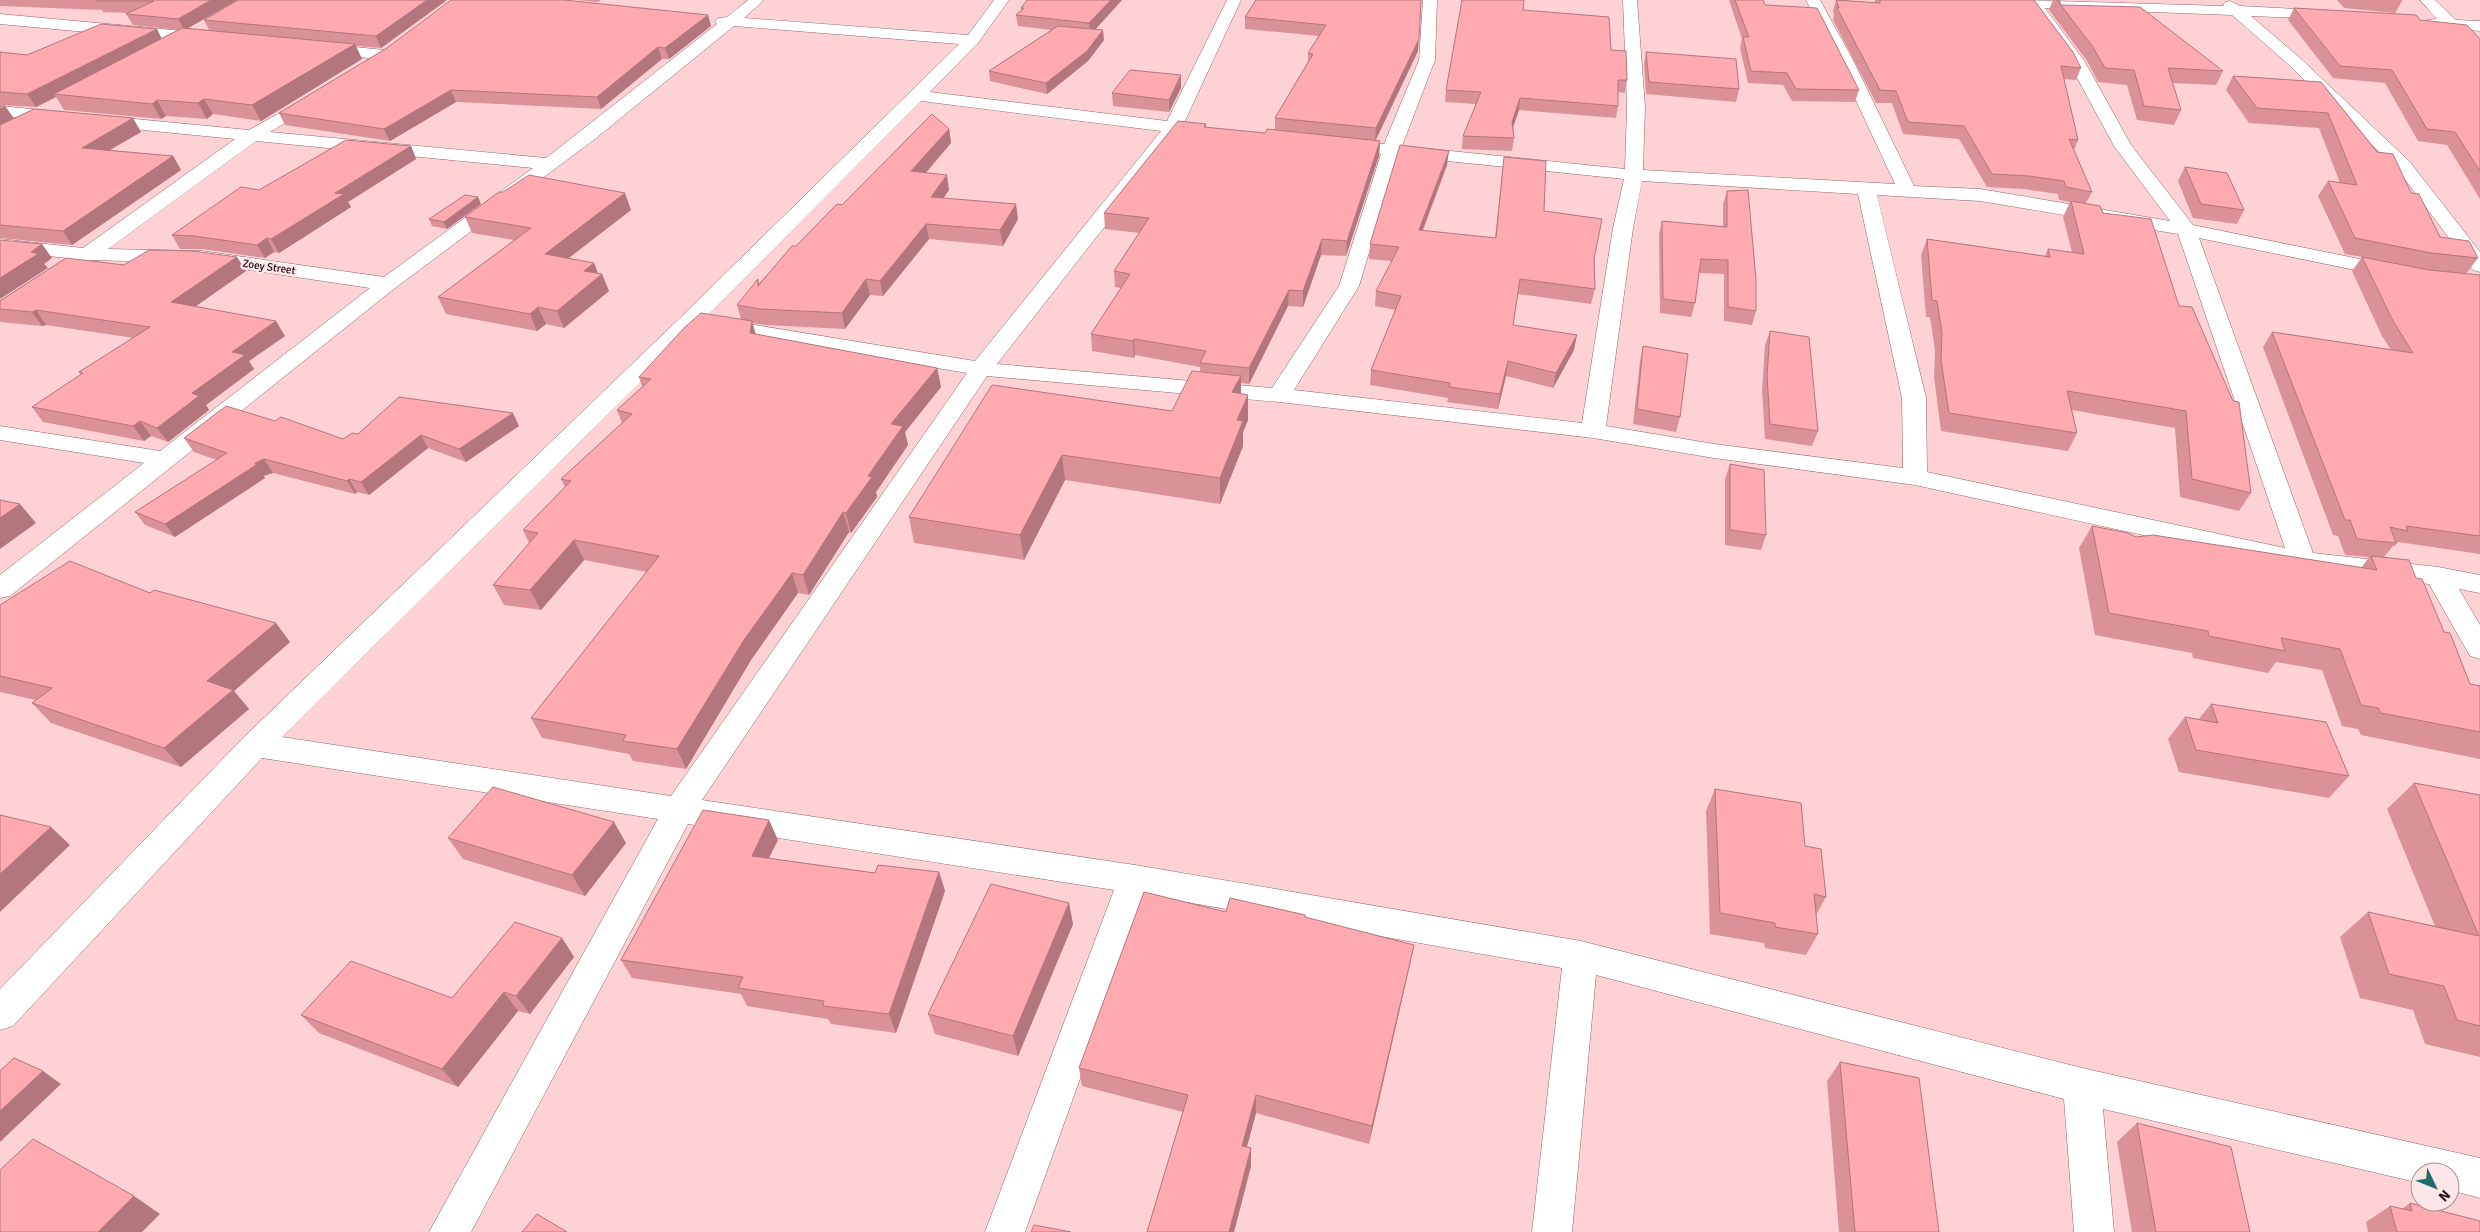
<svg xmlns="http://www.w3.org/2000/svg" width="2480" height="1232" font-family="Signika,sans-serif">
<style>
.lines{fill:none;stroke-linecap:round;stroke-linejoin:round}
.street-casing{stroke:#926266;stroke-width:1}
.street{fill:#fff;fill-rule:evenodd}
.wall{fill:#db9198}
.shaded-wall{fill:#b2767c}
.building{fill:#ffa9b1;stroke:#b2767c}
.labels{text-anchor:middle;dominant-baseline:central;stroke-width:5;stroke-linejoin:round;paint-order:stroke}
.far-street-label{font-size:11px;fill:#1f0e0f;stroke:#fce6e7}
</style>
<rect width="100%" height="100%" fill="#fed2d5"/>
<g class="lines">
<defs>
<g id="street">
<path d="M748 0H764L744 18 968 35 994 0H1009L978 43 930 92 1167 121 1227 0H1241L1184 123 1195 125 1198 129 1195 133H1178L997 364 1272 388 1339 286 1381 154 1336 149 1333 145 1336 141 1342 140 1384 144 1419 60 1423 0H1437L1435 60 1402 146 1625 169 1627 107 1623 0H1637L1645 107 1643 170 1895 184 1837 60 1806 0H1820L1853 60 1914 186 1980 189 2170 221 2114 146 2069 63 2029 8 2020 6 2018 3 2020 0 2223 6 2225 2 2230 1 2240 6 2334 11 2337 14 2334 17 2329 19 2251 16 2300 58 2410 162 2480 252V272L2473 270 2398 170 2288 64 2232 15 2045 8 2085 62 2131 145 2193 225 2394 266 2401 268 2404 272 2401 276 2394 278 2199 238 2313 553 2438 567 2480 575V593L2459 589 2480 625V659L2470 656 2429 584 2303 570 1915 485 1714 458 1593 438 1279 402 987 376 702 800 1135 865 1581 941 2082 1068 2480 1158V1198L2450 1190V1172H2420V1183L2103 1109 2114 1232H2074L2064 1099 1596 975 1572 1232H1532L1562 968 1146 895 1025 1232H985L1114 890 688 824 471 1232H429L658 819 262 758 13 1026 0 1030V989L244 737 682 316 959 44 734 26 595 139 395 288 10 596 0 598V575L144 463 0 440V426L160 451 370 288 202 263 91 260 8 315 0 316V301L67 258 0 251V239L83 248 235 139 0 116V106L249 130 313 94 319 95 321 99 319 103 270 132 546 158 717 24 715 21 718 18 727 17ZM921 101 1161 131 975 361 706 317ZM256 141 533 168 384 277 202 251 108 249ZM1398 156 1624 179 1613 228 1582 423 1294 390 1359 286ZM1642 181 1858 194 1902 398 1903 468 1714 444 1606 426 1633 228ZM1877 195 1980 201 2178 234 2285 548 1927 472 1926 398ZM695 328 967 373 671 796 282 737Z"/>
<path d="M2420 0H2435L2456 20 2480 21V31L2427 26 2424 23 2427 20 2437 19Z"/>
<path d="M0 14 205 33 213 38 205 43 0 24Z"/>
<path d="M323 44 385 50 393 55 385 60 317 52 315 49Z"/>
</g>
</defs>
<!-- street casing -->
<use href="#street" class="street-casing"/>
<!-- street -->
<use href="#street" class="street"/>
</g>
<!-- wall -->
<g class="wall">
<path d="M0 0H237L187 28 209 30 204 20 447 0 381 48 356 46 362 59 261 121 213 114 207 119 166 116 161 119 64 110 56 97 36 107 0 105V52L27 55 162 38 179 30 133 25 126 14 128 13 103 12 102 10 0 6Z"/>
<path d="M577 0H601L598 2Z"/>
<path d="M1122 0 1095 30 1104 40 1088 61 1047 94 990 81 989 71 1051 30 1018 26 1016 15 1021 10V8Z"/>
<path d="M1256 0 1418 51 1376 140 1380 141 1379 156 1346 256 1321 255 1303 307 1288 306 1249 384 1241 383V393L1248 420 1243 432V446L1220 504 1065 480 1024 560 914 543 909 517 1172 411 1200 372V367L1135 355 1134 358 1092 351 1091 334 1121 288 1115 287 1114 271 1139 233 1105 229 1104 213 1206 124V128L1265 133 1275 130V118L1308 62V53L1319 36 1245 29V17Z"/>
<path d="M1729 0H1763L1765 5 1859 90 1855 102 1792 101 1783 85 1748 83 1740 48 1742 39Z"/>
<path d="M1836 0 1875 3V0H2034L2081 68 2076 80 2064 79 2078 140 2074 150 2092 192 2086 203 2103 213 2179 306 2251 493 2239 511 2180 497 2175 428 2072 410 2077 433 2068 451 1941 431 1934 377 1935 350 1930 317H1926L1921 255 1927 239 2045 256 2048 249 2072 252 2063 217 2070 202 2059 200 2058 194 2024 189 1987 187 1959 139 1903 134 1892 103H1876L1833 20 1834 15 1833 11Z"/>
<path d="M2053 0H2057L2061 5 2223 71 2216 85 2172 83 2181 110 2174 125 2137 120 2127 85 2098 82 2087 61 2049 10Z"/>
<path d="M2337 0H2402V1L2395 13 2344 8Z"/>
<path d="M2294 8 2420 20 2480 39V199L2447 145 2418 141 2385 83 2333 78 2288 20Z"/>
<path d="M1523 10 1611 50 1627 80 1625 93 1618 92V106L1616 118 1519 110 1513 128 1514 138 1512 151 1462 149 1463 136 1476 104 1445 102 1446 90Z"/>
<path d="M711 26 669 59H662L601 109 456 102 390 141 285 125 279 113 387 48Z"/>
<path d="M1646 52 1739 89 1736 102 1646 94 1644 65Z"/>
<path d="M2233 76 2321 82 2411 193 2440 237 2478 258 2466 274 2480 275V554L2398 542 2395 546H2393L2384 557 2416 578 2470 684 2480 686V759L2361 735 2358 729 2342 726 2322 670 2276 662 2268 673 2193 658 2192 653 2095 635 2079 548 2092 526 2136 537 2361 568 2369 557 2345 555 2338 536 2333 535 2263 347 2272 332 2391 350 2382 336 2352 271 2362 257 2345 254 2318 196 2328 181 2340 183 2319 128 2249 123 2226 90Z"/>
<path d="M1181 88 1169 112 1113 106 1112 93Z"/>
<path d="M0 106H5L14 118 141 132 109 150 173 156 181 170 72 245 0 238Z"/>
<path d="M949 129 951 143 926 173 949 190 944 198 1018 219 1003 246 929 239 883 296 870 295 845 329 765 325 752 323 756 334 937 368 941 387 905 432 908 445 876 492 877 497 851 533 849 532 809 595 798 593 751 660 686 769 633 761 629 754 542 738 531 718 647 572 584 560 541 610 504 605 493 585 529 543 523 530 565 487 561 479 622 423 617 410 642 387 639 377 741 319 737 305 758 279 759 283 796 246 842 205Z"/>
<path d="M411 146 416 159 348 202 351 207 279 253 274 252 265 258 202 249H180L172 235 259 190Z"/>
<path d="M1504 157 1544 211 1594 259 1595 289 1591 304 1518 294 1513 325 1574 350 1553 388 1506 376 1498 409 1447 402 1448 398 1370 385 1371 370 1396 310 1375 306 1376 291 1392 261 1369 259 1370 244 1447 165 1423 231 1495 238Z"/>
<path d="M2185 167 2244 210 2237 224 2193 218 2178 181Z"/>
<path d="M1727 191 1756 311 1752 325 1724 321V274L1699 273 1695 303 1691 317 1660 313 1659 234 1662 221 1723 227V204Z"/>
<path d="M481 204 447 229 432 226 429 219Z"/>
<path d="M631 210 568 258 594 263 598 273 602 274 609 291 564 328 546 324 537 331 446 314 438 297 514 240 472 233 465 217Z"/>
<path d="M237 257 246 271 195 307 285 336 249 361 254 369 206 405 209 410 168 442 151 436 144 441 43 422 32 407 81 375 79 372 134 338 46 325 42 326 0 322V301L124 265Z"/>
<path d="M1770 331 1818 431 1812 446 1765 439 1762 390 1765 345Z"/>
<path d="M1643 346 1680 417 1676 432 1633 424 1640 361Z"/>
<path d="M275 421 343 439 358 434 519 426 466 462 428 448 369 495 357 492 355 494 273 473 263 476 265 478 175 537 145 525 135 512 217 460 194 452 184 438Z"/>
<path d="M1730 464 1766 535 1761 550 1725 545V479Z"/>
<path d="M150 593 290 642 234 691 249 709 181 767 51 723 32 703 36 700 0 692V605Z"/>
<path d="M2211 704 2349 776 2329 798 2179 772 2168 739 2185 717 2198 720Z"/>
<path d="M2414 783 2480 795V1057L2425 1044 2413 1010 2360 998 2340 937 2368 912 2435 926 2387 809Z"/>
<path d="M1715 789 1805 846 1826 897 1816 915 1818 934 1806 955 1765 948 1764 943 1710 934 1706 811Z"/>
<path d="M448 838 626 843 585 896 463 859Z"/>
<path d="M778 840 768 858 875 873 939 872 945 891 896 1033 831 1024 828 1019 747 1006 741 994 632 978 621 960Z"/>
<path d="M1226 912 1305 918 1410 964 1369 1144 1256 1113 1247 1147 1251 1148V1166L1234 1232H1147L1183 1112 1082 1086 1079 1068Z"/>
<path d="M1073 924 1018 1056 935 1034 928 1014Z"/>
<path d="M562 938 574 957 530 1014 518 1011 458 1087 319 1033 301 1015 452 998Z"/>
<path d="M1840 1062 1939 1232H1839L1827 1081Z"/>
<path d="M2137 1123 2250 1232H2132L2117 1142Z"/>
<path d="M2410 1203 2480 1232H2368L2366 1222 2390 1206 2402 1209Z"/>
</g>
<!-- shaded-wall -->
<g class="shaded-wall">
<path d="M211 0H237L185 30 178 19Z"/>
<path d="M427 0H447L381 48 376 36Z"/>
<path d="M1111 0H1122L1090 35 1089 23Z"/>
<path d="M708 15 711 26 669 59 665 48Z"/>
<path d="M157 29 163 41 54 94 56 97 36 107 27 94Z"/>
<path d="M1103 30 1104 40 1088 61 1047 94 1046 83Z"/>
<path d="M1419 39 1418 51 1375 141 1376 128Z"/>
<path d="M355 44 362 59 261 121 252 105Z"/>
<path d="M658 47 662 59 601 109 597 97Z"/>
<path d="M1181 75V88L1169 112V100Z"/>
<path d="M451 90 456 102 390 141 384 129Z"/>
<path d="M1520 98 1519 110 1510 135 1512 122Z"/>
<path d="M204 99 213 114 207 119 198 103Z"/>
<path d="M157 100 166 116 161 119 152 104Z"/>
<path d="M5 106 14 119 0 128V109Z"/>
<path d="M133 118 141 132 91 161 82 148Z"/>
<path d="M949 129 951 143 914 186 911 171Z"/>
<path d="M1380 141 1379 156 1346 256 1347 241Z"/>
<path d="M411 146 416 159 348 202 351 207 279 253 271 239 335 193Z"/>
<path d="M1449 151 1447 165 1417 244 1419 230Z"/>
<path d="M173 156 181 170 72 245 63 231Z"/>
<path d="M947 175 949 190 933 212 931 197Z"/>
<path d="M625 193 631 210 552 271 545 254Z"/>
<path d="M478 197 481 204 447 229 444 222Z"/>
<path d="M1016 204 1018 219 1003 246 1000 230Z"/>
<path d="M926 224 929 239 883 296 880 281Z"/>
<path d="M267 238 274 252 265 258 257 245Z"/>
<path d="M1322 239 1321 255 1303 307V291Z"/>
<path d="M42 244 52 258 44 264 48 268 0 299V278L31 252Z"/>
<path d="M237 257 246 271 180 317 171 302Z"/>
<path d="M594 263 599 276 602 274 609 291 564 328 557 311 584 271Z"/>
<path d="M866 279 870 295 845 329 842 313Z"/>
<path d="M1289 290 1288 306 1249 384V368Z"/>
<path d="M538 307 546 324 537 331 530 314Z"/>
<path d="M36 310 46 325 42 326 32 312Z"/>
<path d="M276 321 285 336 249 361 254 369 206 405 209 410 168 442 157 428 192 393 232 352Z"/>
<path d="M752 321 757 340 750 333Z"/>
<path d="M1577 335 1574 350 1553 388 1556 373Z"/>
<path d="M1134 339 1135 355 1134 358 1133 341Z"/>
<path d="M1508 361 1506 376 1498 409 1500 394Z"/>
<path d="M937 368 941 387 905 432 908 445 876 492 877 497 851 533 846 513 868 476 891 424Z"/>
<path d="M1241 376V400L1232 392Z"/>
<path d="M1248 395V420L1243 432V446L1220 504V478L1237 420Z"/>
<path d="M513 413 519 426 466 462 459 449Z"/>
<path d="M140 421 151 436 144 441 133 426Z"/>
<path d="M421 435 428 448 369 495 361 482Z"/>
<path d="M1062 455 1065 480 1024 560 1020 535Z"/>
<path d="M264 459 273 473 263 476 255 463Z"/>
<path d="M256 465 265 478 175 537 165 524Z"/>
<path d="M349 479 357 492 355 494 347 481Z"/>
<path d="M20 504 36 523 0 549V518Z"/>
<path d="M843 512 849 532 809 595 803 575Z"/>
<path d="M574 540 584 560 541 610 530 590Z"/>
<path d="M792 573 798 593 751 660 686 769 677 749 744 640Z"/>
<path d="M276 623 290 642 234 691 249 709 181 767 164 748 207 681Z"/>
<path d="M769 820 778 840 760 876 752 856Z"/>
<path d="M614 822 626 843 585 896 572 875Z"/>
<path d="M51 827 70 845 0 912V874Z"/>
<path d="M939 872 945 891 896 1033 889 1014Z"/>
<path d="M1069 903 1073 924 1018 1056 1013 1036Z"/>
<path d="M562 938 574 957 530 1014 516 996Z"/>
<path d="M1414 945 1410 964 1369 1144 1372 1126Z"/>
<path d="M504 992 518 1011 458 1087 442 1069Z"/>
<path d="M43 1071 61 1084 0 1142V1111Z"/>
<path d="M1256 1095V1113L1242 1164V1146Z"/>
<path d="M1251 1148V1166L1234 1232H1229Z"/>
<path d="M134 1196 160 1214 142 1232H98Z"/>
</g>
<!-- building -->
<g class="building">
<path d="M98 0H211L178 19 126 14 154 1H96Z"/>
<path d="M238 0H427L376 36 204 20Z"/>
<path d="M451 0H564L708 15 665 48 658 47 597 97 451 90 384 129 279 113 387 48Z"/>
<path d="M1027 0H1111L1089 23 1016 15 1024 8H1021Z"/>
<path d="M1256 0H1421L1419 39 1376 128 1275 118 1313 54 1308 53 1326 25 1245 17Z"/>
<path d="M1462 0H1524L1523 10 1609 17 1611 50 1626 51 1627 80H1618V106L1520 98 1512 122 1514 138 1463 136 1481 92 1446 90Z"/>
<path d="M1735 0H1763L1765 5 1817 8 1859 90 1796 89 1787 73 1751 71 1743 37H1749Z"/>
<path d="M1836 0 1880 3V0H2034L2073 52 2081 68 2061 66 2078 140 2069 139 2092 192 2066 187 2064 181 2029 176 1992 174 1964 126 1908 122 1896 91 1880 90 1837 8H1839Z"/>
<path d="M2057 0H2059L2061 5 2140 7 2223 71 2168 68 2181 110 2144 106 2134 70 2105 68 2093 47Z"/>
<path d="M2294 8 2416 15 2420 20 2467 25 2480 39V171L2455 132 2427 129 2392 70 2340 66Z"/>
<path d="M101 24 157 29 27 94 0 92V52L27 55Z"/>
<path d="M1058 26 1103 30 1087 51 1046 83 989 71Z"/>
<path d="M182 28 355 44 252 105 204 99 198 103 157 100 152 104 54 94Z"/>
<path d="M1646 52 1736 59 1739 89 1649 82Z"/>
<path d="M1130 70 1181 75 1169 100 1112 93Z"/>
<path d="M2233 76 2321 82 2377 152 2393 154 2411 193 2419 194 2440 237 2469 241 2478 258 2431 253 2355 238 2328 181 2357 185 2328 113 2257 108Z"/>
<path d="M0 106H5L0 109Z"/>
<path d="M34 109 133 118 82 148 173 156 63 231 0 225V125Z"/>
<path d="M932 114 949 129 911 171 947 175 931 197 1016 204 1000 230 926 224 880 281 866 279 842 313 760 309 737 305 758 279V286L792 246H796L837 204 842 205Z"/>
<path d="M1178 121 1206 124 1204 127 1265 133 1267 129 1380 141 1347 241 1322 239 1303 291 1289 290 1249 368 1200 363 1206 351 1134 339 1133 341 1091 334 1130 274 1114 271 1149 218 1104 213Z"/>
<path d="M346 140 411 146 335 193 344 194 271 239 267 238 257 245 194 236 172 235 241 187 259 190Z"/>
<path d="M1400 145 1449 151 1419 230 1496 238 1504 157 1546 161 1544 211 1602 219 1594 259 1595 289 1520 279 1513 325 1577 335 1556 373 1508 361 1500 394 1449 387 1450 383 1371 370 1401 296 1376 291 1399 247 1370 244Z"/>
<path d="M2185 167 2227 173 2244 210 2201 204Z"/>
<path d="M529 175 625 193 545 254 594 263 584 271 602 274 557 311 538 307 530 314 438 297 531 228 465 217 499 192H503Z"/>
<path d="M1748 190 1756 280V311L1728 307V260L1701 259 1695 303 1663 299 1662 221 1727 227V191Z"/>
<path d="M465 195 478 197 444 222 429 219Z"/>
<path d="M2071 201 2100 206 2103 213 2151 219 2179 306 2192 307 2233 401 2239 402 2251 493 2192 479 2186 411 2067 391 2077 433 1949 413 1941 360 1942 333 1937 301 1932 300 1927 239 2050 257 2048 249 2084 254Z"/>
<path d="M0 240 42 244 31 252 38 254 0 278Z"/>
<path d="M149 250 193 251 237 257 171 302 276 321 232 352 245 355 192 393 199 396 157 428 140 421 133 426 32 407 83 373 79 372 150 327 36 310 32 312 0 309V301L66 258 124 265Z"/>
<path d="M2362 257 2429 270 2480 275V536L2406 526 2408 531 2390 527 2396 543 2357 539 2350 520H2345L2272 332 2413 353 2393 321Z"/>
<path d="M701 313 752 321 750 333 937 368 891 424 903 426 868 476 872 477 846 513 843 512 803 575 792 573 744 640 677 749 623 741 626 735 531 718 659 556 574 540 530 590 493 585 538 533 523 530 571 481 561 479 632 414 617 410 651 379 639 377 684 328Z"/>
<path d="M1770 331 1809 337 1818 431 1770 424 1767 376Z"/>
<path d="M1643 346 1688 354 1680 417 1637 409Z"/>
<path d="M1192 371 1241 376 1232 392 1248 395 1237 420 1243 421 1220 478 1062 455 1020 535 909 517 992 385 1172 411Z"/>
<path d="M399 397 513 413 459 449 421 435 361 482 349 479 347 481 264 459 255 463 256 465 165 524 135 512 227 453 184 438 226 406 275 421 281 417 343 439 352 433 358 434Z"/>
<path d="M1730 464 1764 470 1766 535 1730 530Z"/>
<path d="M0 500 20 504 0 518Z"/>
<path d="M2092 526 2128 533 2136 537 2153 535 2377 570 2371 556 2409 560 2416 578 2422 579 2444 632 2450 633 2470 684 2480 686V732L2381 713 2378 708 2361 705 2340 649 2281 638 2285 651 2209 636 2208 631 2109 613Z"/>
<path d="M70 561 150 593 154 590 276 623 207 681 233 690 164 748 32 703 52 688 0 676V605Z"/>
<path d="M2211 704 2326 722 2349 776 2196 750 2185 717 2218 723Z"/>
<path d="M2414 783 2480 795V1026L2457 1020 2444 986 2389 974 2368 912 2479 936Z"/>
<path d="M493 787 614 822 572 875 448 838Z"/>
<path d="M1715 789 1801 803 1805 846 1821 849 1826 897 1814 894 1818 934 1775 927V923L1720 913Z"/>
<path d="M703 810 769 820 752 856 875 873 878 865 939 872 889 1014 823 1006 824 1001 738 988 743 977 621 960Z"/>
<path d="M0 815 51 827 0 874Z"/>
<path d="M991 884 1069 903 1013 1036 928 1014Z"/>
<path d="M1144 892 1226 912 1230 898 1305 915V917L1414 945 1372 1126 1256 1095 1242 1146 1251 1148 1229 1232H1147L1188 1095 1079 1068Z"/>
<path d="M515 922 562 938 516 996 504 992 442 1069 301 1015 351 961 452 998Z"/>
<path d="M14 1058 43 1071 0 1111V1071Z"/>
<path d="M1840 1062 1919 1078 1939 1232H1855Z"/>
<path d="M2137 1123 2231 1147 2250 1232H2156Z"/>
<path d="M33 1139 134 1196 98 1232H0V1170Z"/>
<path d="M2410 1203 2480 1221V1232H2397L2390 1206 2412 1211Z"/>
<path d="M537 1214 567 1232H522Z"/>
<path d="M1034 1225 1071 1232H1031Z"/>
</g>
<g class="labels">
<!-- far-street labels -->
<g class="far-street-label">
<text transform="translate(269 267) rotate(8)">Zoey Street</text>
</g>
</g>
<!-- north arrow -->
<g transform="translate(2435 1187) rotate(133)"><circle r="24" fill="#fce6e7" stroke="#a49091"/>
<path d="M0-4L9 19L0 12L-9 19Z" fill="#1f6b6a"/>
<text y="-8" font-size="14" font-weight="bold" text-anchor="middle" fill="#1f0e0f">N</text>
</g>
</svg>
